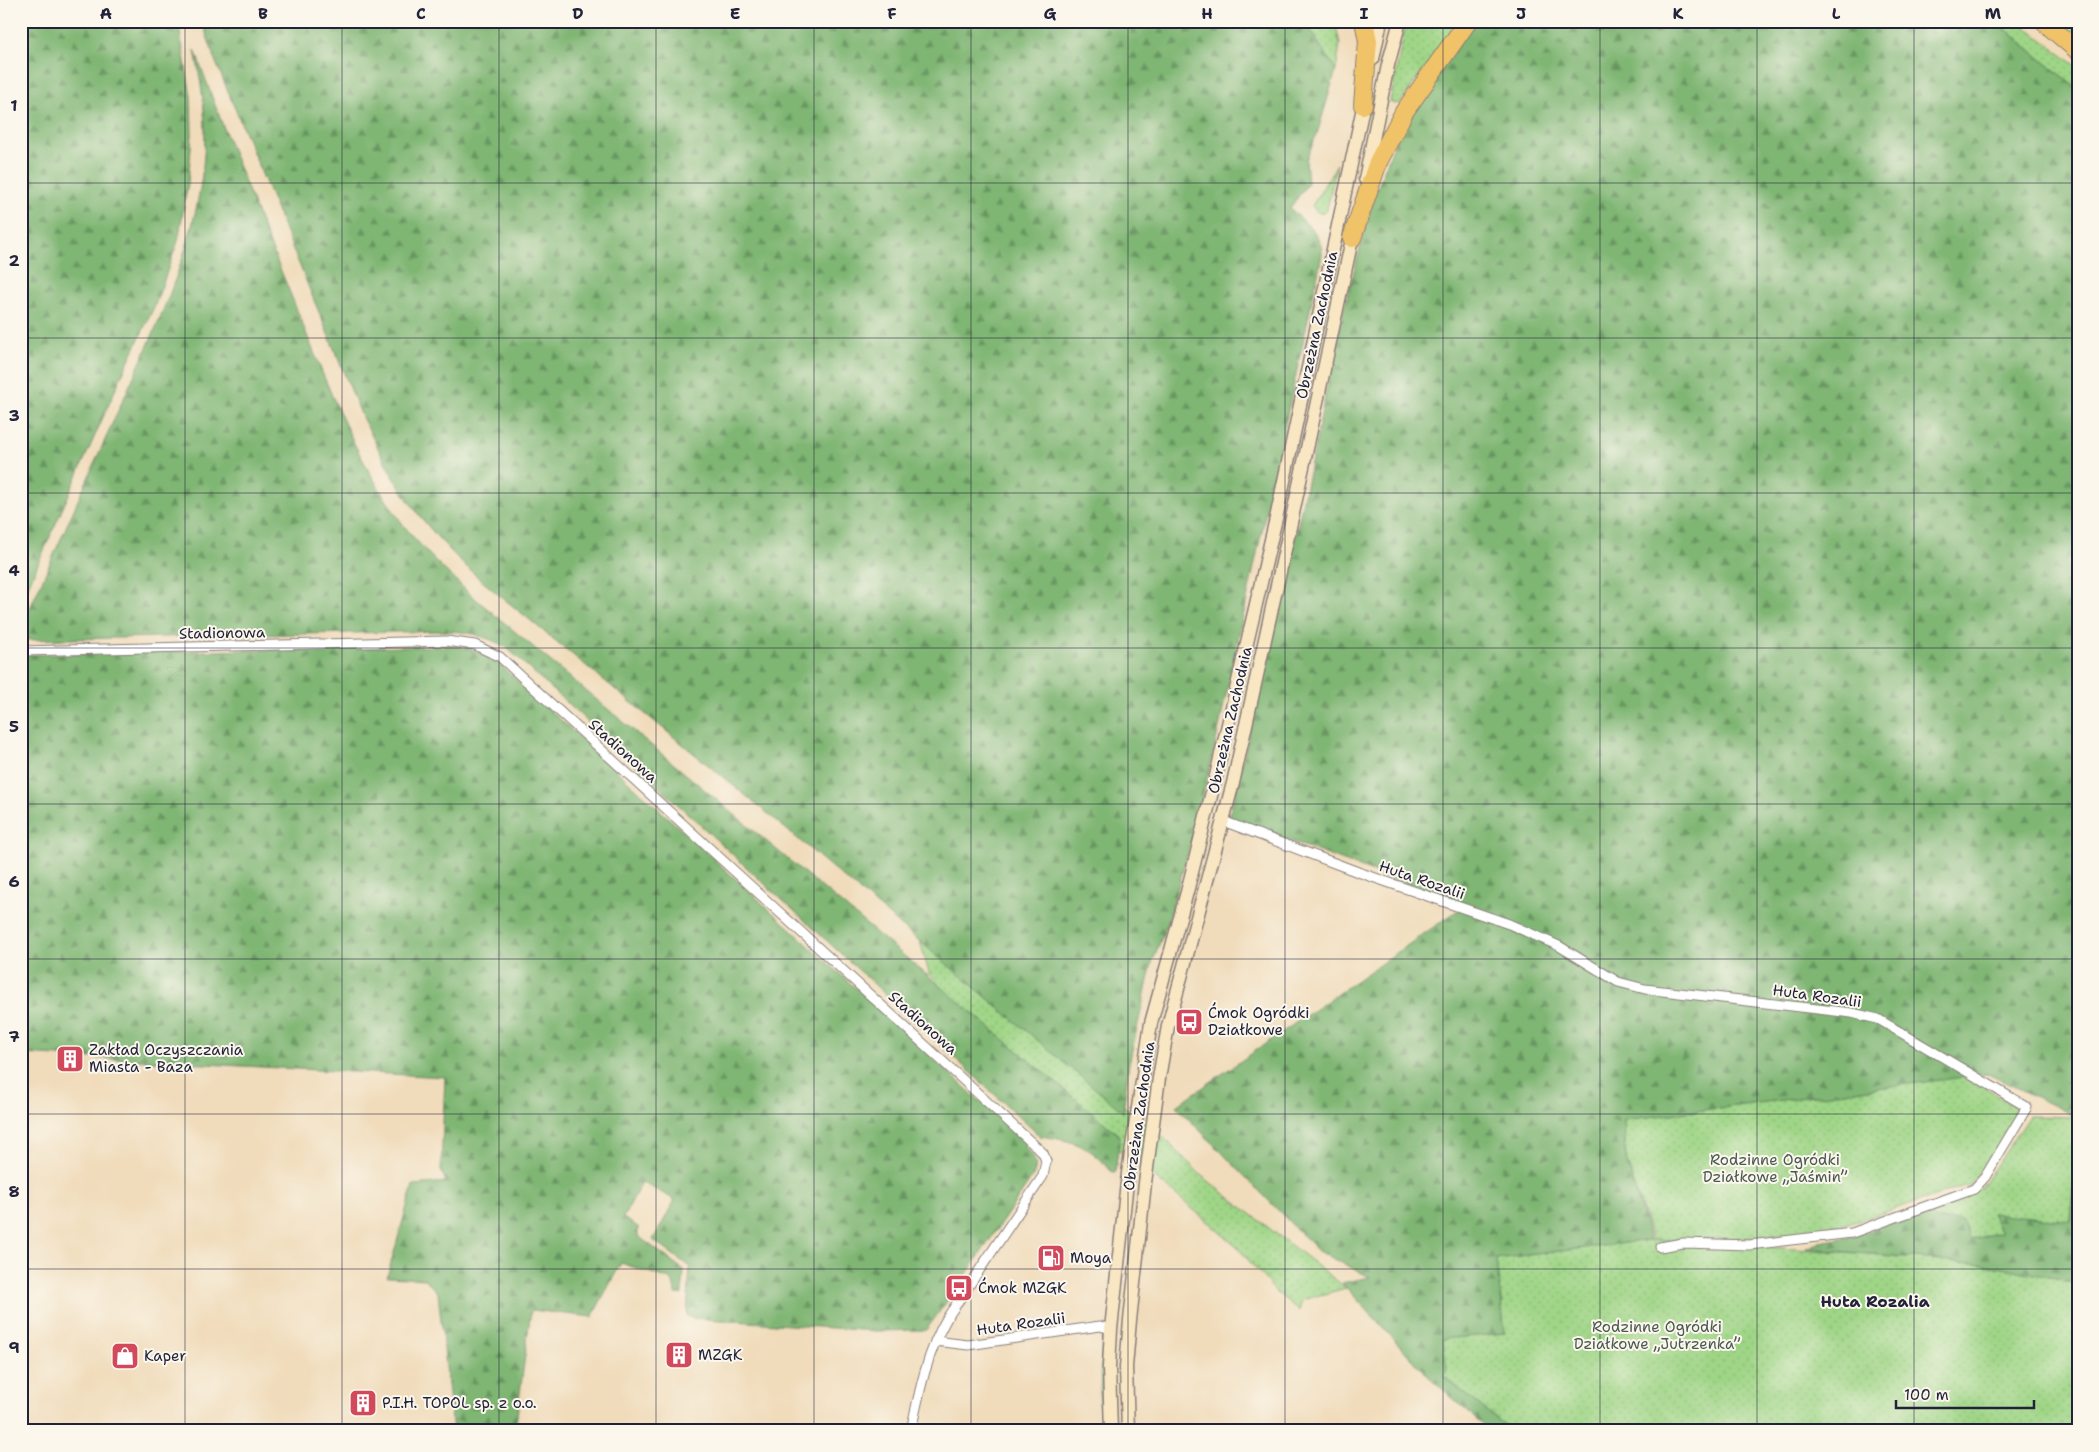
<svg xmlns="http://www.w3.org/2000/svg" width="2099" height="1452" font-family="'Shantell Sans',sans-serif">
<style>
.grass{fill:url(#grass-dots);stroke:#607c60}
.forest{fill:url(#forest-firs);stroke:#506c57}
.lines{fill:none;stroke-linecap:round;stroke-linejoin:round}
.street-casing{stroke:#897e7a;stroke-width:11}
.secondary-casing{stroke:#897e7a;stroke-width:15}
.highway-casing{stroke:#897e7a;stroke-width:20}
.street{stroke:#fff;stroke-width:9}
.secondary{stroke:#f9e7c3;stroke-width:12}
.highway{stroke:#f0c369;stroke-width:18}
.grid{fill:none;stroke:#22223b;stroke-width:1;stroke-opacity:0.55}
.labels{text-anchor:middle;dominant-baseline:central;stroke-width:4;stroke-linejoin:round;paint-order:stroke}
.street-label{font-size:15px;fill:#22223b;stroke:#fbf7ec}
.poi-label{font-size:15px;fill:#22223b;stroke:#fbf7ec;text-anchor:start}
.park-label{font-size:15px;fill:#485852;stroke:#fbf7ec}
.neighbourhood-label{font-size:16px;font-weight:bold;fill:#22223b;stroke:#fbf7ec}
.neatline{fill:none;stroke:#22223b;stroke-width:2}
.grid-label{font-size:16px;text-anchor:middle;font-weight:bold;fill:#22223b}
</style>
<defs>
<pattern id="grass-dots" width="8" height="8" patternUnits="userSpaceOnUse" patternTransform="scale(1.25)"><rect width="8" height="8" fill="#9fd586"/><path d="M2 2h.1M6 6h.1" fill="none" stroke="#89b775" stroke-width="1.8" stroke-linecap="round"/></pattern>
<pattern id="forest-firs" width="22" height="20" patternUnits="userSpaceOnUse" patternTransform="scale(1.25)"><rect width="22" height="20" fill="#7fb673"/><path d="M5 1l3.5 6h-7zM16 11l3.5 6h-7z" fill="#689460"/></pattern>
</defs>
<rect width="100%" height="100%" fill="#fbf7ec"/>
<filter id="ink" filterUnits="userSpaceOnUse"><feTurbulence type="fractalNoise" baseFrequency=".02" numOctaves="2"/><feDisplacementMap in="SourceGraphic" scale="10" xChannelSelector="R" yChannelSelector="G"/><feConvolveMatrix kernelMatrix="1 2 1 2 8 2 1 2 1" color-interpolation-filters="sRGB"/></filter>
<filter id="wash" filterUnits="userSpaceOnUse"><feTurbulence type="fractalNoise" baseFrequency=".0096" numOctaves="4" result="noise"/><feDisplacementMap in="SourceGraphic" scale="20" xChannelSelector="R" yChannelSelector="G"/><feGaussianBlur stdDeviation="1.12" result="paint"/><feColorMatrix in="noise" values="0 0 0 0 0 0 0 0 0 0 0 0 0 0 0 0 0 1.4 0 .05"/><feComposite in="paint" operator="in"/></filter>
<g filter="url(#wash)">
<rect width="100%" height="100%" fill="#f0dbba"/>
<!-- grass -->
<g class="grass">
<path d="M1304 21H1335L1340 44 1336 70Z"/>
<path d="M1412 21H1462L1426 66 1401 102 1395 104 1390 102 1405 28Z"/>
<path d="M1996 21H2018L2078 67V90Z"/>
<path d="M2053 21H2074L2078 24V42Z"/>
<path d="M1337 164 1327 209 1322 214 1316 211 1312 206Z"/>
<path d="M912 913 1083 1075 1158 1132 1202 1176 1346 1288 1302 1300 1299 1311 1275 1291 1238 1248 1174 1193 1091 1128 991 1046 929 973Z"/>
<path d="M1968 1076 2016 1107 2010 1129 1971 1184 1858 1221 1786 1235 1752 1238 1652 1240 1626 1159 1623 1120Z"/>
<path d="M2029 1116 2077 1117 2071 1221 1992 1214 2001 1232 1971 1240 1935 1220 1926 1209 1981 1188Z"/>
<path d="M1650 1240C1736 1245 1821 1250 1907 1257 1964 1262 2024 1265 2078 1285V1431H1512L1443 1376V1339L1505 1333 1495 1259Z"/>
<path d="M1102 1336 1105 1341V1431H1102L1100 1396Z"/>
</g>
<!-- forest -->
<g class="forest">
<path d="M21 21H178L191 96 192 135 188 183 178 241 155 305 121 377 21 602Z"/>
<path d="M202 21H1304L1336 70 1318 131 1306 160 1308 183 1290 208C1305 224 1322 232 1322 255L1216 741 1195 829 1167 924 1152 963 1129 1063 1123 1112 761 808 482 581C452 554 424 525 402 491 387 468 376 443 363 419L215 60Z"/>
<path d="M1475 21H1996L2078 90V1285L2060 1279 1982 1264 1806 1248 1820 1242 1854 1236 1926 1209 1935 1220H1962L1971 1240 2001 1232 1991 1213 2071 1221 2077 1117 1988 1074 1624 1120 1626 1159 1650 1240 1496 1259 1505 1333 1443 1339 1447 1372 1443 1376 1512 1431H1489L1426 1374 1342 1283 1370 1277 1318 1251 1176 1106 1464 906 1229 818 1291 557 1343 312 1373 200 1399 131Z"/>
<path d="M195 50C223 129 254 206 286 283 320 366 351 455 405 527 425 552 448 573 471 595L1120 1136 1115 1173C1107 1169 1107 1166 1101 1160 1085 1143 1062 1139 1040 1136L506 647C485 636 467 631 444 631L21 640V628C53 556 85 485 117 413 158 323 204 234 205 133 205 105 200 78 195 50Z"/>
<path d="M451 646C469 648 483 652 498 663L1027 1144 1025 1147C1034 1157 1039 1163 1033 1176L964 1278 926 1330 875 1331 692 1318 687 1316 690 1267 653 1240 675 1200 642 1182 623 1218 638 1227V1236L684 1270 682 1295 676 1294 672 1280 621 1263 592 1317 531 1310 515 1431H453L438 1293 425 1279 387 1277 413 1185 446 1182 441 1170 445 1077 21 1054V655Z"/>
</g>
</g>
<g filter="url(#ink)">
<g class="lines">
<defs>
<g id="street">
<path d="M21 651 446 641 475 645 500 657 1043 1153 1046 1161 1043 1176 947 1318C927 1352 919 1393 911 1431"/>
<path d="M1223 821 1358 872 1509 924 1559 946 1618 982 1645 989 1852 1013 1878 1019 2027 1107 1985 1177 1974 1189 1852 1233 1749 1245 1683 1243 1660 1247"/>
<path d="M935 1341 968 1345 1100 1326 1111 1329"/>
</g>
<g id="secondary">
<path d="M1373 59 1381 21"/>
<path d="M1365 179 1388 65 1400 21"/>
<path d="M1111 1431 1109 1367 1111 1329 1128 1173 1151 1023 1187 892 1215 780 1277 514 1365 98"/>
<path d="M1128 1431 1126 1367 1130 1320 1145 1183 1159 1078 1168 1026 1233 783 1292 518 1354 230"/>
</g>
<g id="highway">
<path d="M2043 21 2078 51"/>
<path d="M1363 105 1368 41 1364 21"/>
<path d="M1352 238 1378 162 1404 112 1468 21"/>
</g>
</defs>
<!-- street casing -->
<use href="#street" class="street-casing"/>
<!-- secondary casing -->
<use href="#secondary" class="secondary-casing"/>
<!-- highway casing -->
<use href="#highway" class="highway-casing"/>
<!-- street -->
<use href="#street" class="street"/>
<!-- secondary -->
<use href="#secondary" class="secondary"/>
<!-- highway -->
<use href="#highway" class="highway"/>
</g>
</g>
<!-- grid -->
<path class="grid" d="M185 21V1431M342 21V1431M499 21V1431M656 21V1431M814 21V1431M971 21V1431M1128 21V1431M1285 21V1431M1443 21V1431M1600 21V1431M1757 21V1431M1914 21V1431M21 183H2078M21 338H2078M21 493H2078M21 648H2078M21 804H2078M21 959H2078M21 1114H2078M21 1269H2078"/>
<!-- icons -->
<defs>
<symbol id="bus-square" viewBox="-11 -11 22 22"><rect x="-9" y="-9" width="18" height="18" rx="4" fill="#d1495b" stroke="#fbf7ec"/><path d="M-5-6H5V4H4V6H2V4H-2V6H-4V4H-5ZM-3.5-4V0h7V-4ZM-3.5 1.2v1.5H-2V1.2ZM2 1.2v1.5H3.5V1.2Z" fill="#fff"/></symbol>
<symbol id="building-square" viewBox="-11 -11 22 22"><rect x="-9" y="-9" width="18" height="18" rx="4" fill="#d1495b" stroke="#fbf7ec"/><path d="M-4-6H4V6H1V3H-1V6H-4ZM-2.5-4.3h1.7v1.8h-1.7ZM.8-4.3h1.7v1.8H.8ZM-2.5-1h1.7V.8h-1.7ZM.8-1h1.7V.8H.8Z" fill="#fff"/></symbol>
<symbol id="fuel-square" viewBox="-11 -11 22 22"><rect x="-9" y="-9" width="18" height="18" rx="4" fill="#d1495b" stroke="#fbf7ec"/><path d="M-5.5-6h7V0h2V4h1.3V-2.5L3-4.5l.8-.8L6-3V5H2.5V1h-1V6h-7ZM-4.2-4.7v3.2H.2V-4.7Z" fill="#fff"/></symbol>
<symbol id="shop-square" viewBox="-11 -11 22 22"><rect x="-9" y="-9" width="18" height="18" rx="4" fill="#d1495b" stroke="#fbf7ec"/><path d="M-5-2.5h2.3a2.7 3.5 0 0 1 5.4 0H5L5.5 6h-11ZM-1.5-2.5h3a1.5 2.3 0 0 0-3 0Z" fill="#fff"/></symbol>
</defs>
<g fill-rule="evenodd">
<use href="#bus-square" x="1173" y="1006" width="32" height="32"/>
<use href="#building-square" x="54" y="1043" width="32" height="32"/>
<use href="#fuel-square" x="1035" y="1242" width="32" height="32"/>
<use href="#bus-square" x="943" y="1272" width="32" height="32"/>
<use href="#building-square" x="663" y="1339" width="32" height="32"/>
<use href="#shop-square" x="109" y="1340" width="32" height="32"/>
<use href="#building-square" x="347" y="1387" width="32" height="32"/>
</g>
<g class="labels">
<!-- street labels -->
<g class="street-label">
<text transform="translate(1317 325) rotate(-78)">Obrzeżna Zachodnia</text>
<text transform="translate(222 633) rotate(-1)">Stadionowa</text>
<text transform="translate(1230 720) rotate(-77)">Obrzeżna Zachodnia</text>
<text transform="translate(623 751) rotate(42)">Stadionowa</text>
<text transform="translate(1422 880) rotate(19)">Huta Rozalii</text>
<text transform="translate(1817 996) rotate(8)">Huta Rozalii</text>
<text transform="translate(923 1023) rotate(42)">Stadionowa</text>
<text transform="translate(1139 1116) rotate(-82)">Obrzeżna Zachodnia</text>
<text transform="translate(1021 1324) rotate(-8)">Huta Rozalii</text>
</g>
<!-- poi labels -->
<g class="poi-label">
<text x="1208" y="1013">Ćmok Ogródki<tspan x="1208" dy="17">Działkowe</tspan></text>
<text x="89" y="1050">Zakład Oczyszczania<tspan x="89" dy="17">Miasta - Baza</tspan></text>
<text x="1070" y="1258">Moya</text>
<text x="978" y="1288">Ćmok MZGK</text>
<text x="698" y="1355">MZGK</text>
<text x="144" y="1356">Kaper</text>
<text x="382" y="1403">P.I.H. TOPOL sp. z o.o.</text>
</g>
<!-- park labels -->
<g class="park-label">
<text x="1775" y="1160">Rodzinne Ogródki<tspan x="1775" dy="17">Działkowe „Jaśmin”</tspan></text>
<text x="1657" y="1327">Rodzinne Ogródki<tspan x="1657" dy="17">Działkowe „Jutrzenka”</tspan></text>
</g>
<!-- neighbourhood labels -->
<g class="neighbourhood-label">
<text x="1875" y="1301">Huta Rozalia</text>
</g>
</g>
<!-- margin -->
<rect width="2099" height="1452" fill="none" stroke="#fbf7ec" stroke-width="55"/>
<!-- scale -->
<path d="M1896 1400v8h138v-8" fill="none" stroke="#22223b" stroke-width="2.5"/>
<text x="1904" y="1400" font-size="15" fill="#22223b" stroke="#fbf7ec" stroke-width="4" paint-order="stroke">100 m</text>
<rect x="28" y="28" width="2044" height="1396" class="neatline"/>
<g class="grid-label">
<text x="106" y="19">A</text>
<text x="263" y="19">B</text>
<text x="421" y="19">C</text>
<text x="578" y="19">D</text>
<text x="735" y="19">E</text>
<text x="892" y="19">F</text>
<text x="1050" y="19">G</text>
<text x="1207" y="19">H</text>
<text x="1364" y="19">I</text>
<text x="1521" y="19">J</text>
<text x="1678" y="19">K</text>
<text x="1836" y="19">L</text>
<text x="1993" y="19">M</text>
<text x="14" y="111">1</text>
<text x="14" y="266">2</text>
<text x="14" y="421">3</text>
<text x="14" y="576">4</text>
<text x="14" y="732">5</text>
<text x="14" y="887">6</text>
<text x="14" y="1042">7</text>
<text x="14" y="1197">8</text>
<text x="14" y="1353">9</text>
</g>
</svg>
